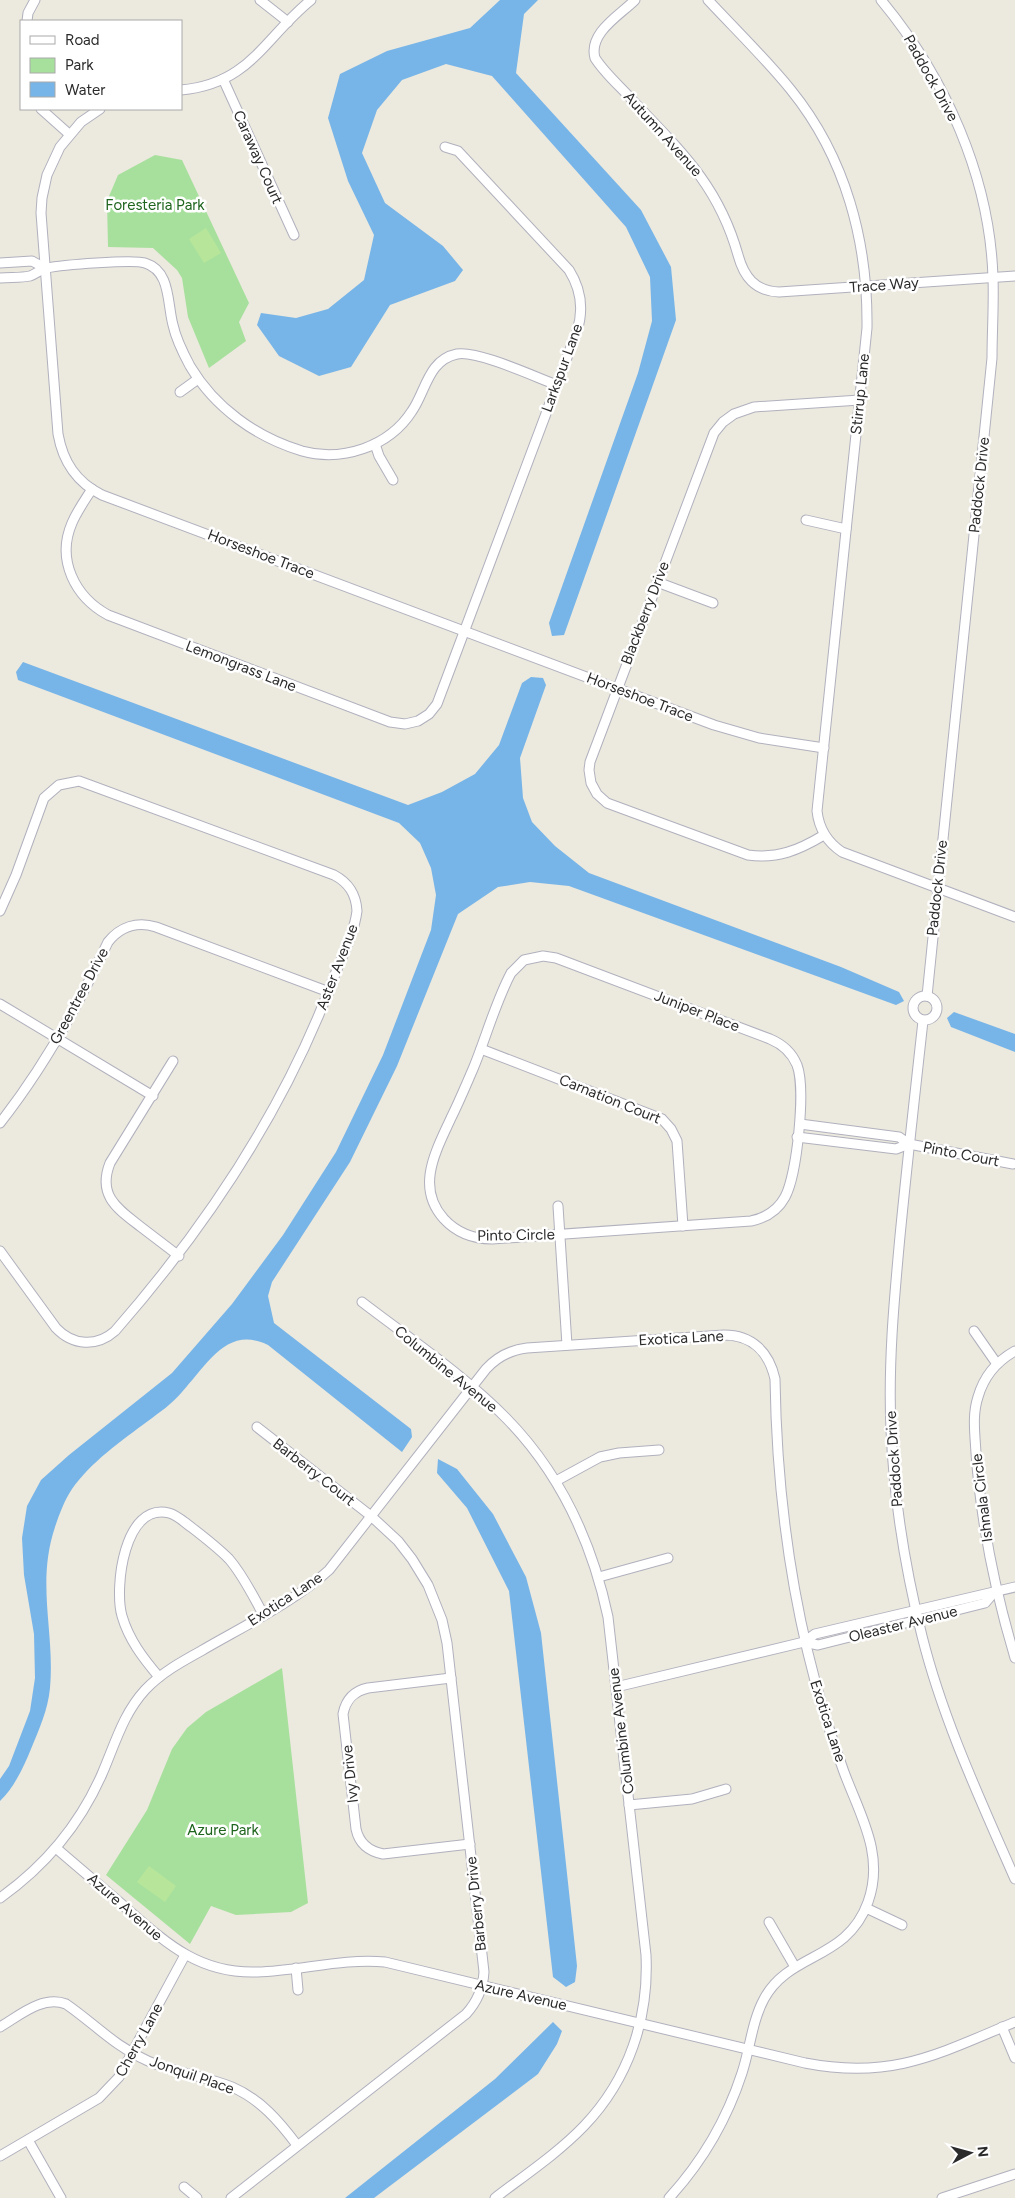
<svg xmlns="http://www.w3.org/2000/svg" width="1015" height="2198" font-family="Figtree,sans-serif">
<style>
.green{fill:#a7e09d}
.pitch{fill:#b7e69a}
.water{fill:#77b5e8}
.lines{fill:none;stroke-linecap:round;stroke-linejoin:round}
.minor-casing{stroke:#b1b1be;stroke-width:11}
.minor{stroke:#fff;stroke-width:9}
.labels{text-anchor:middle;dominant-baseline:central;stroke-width:5;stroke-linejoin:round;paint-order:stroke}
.street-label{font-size:15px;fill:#2b2b2b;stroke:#fff}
.park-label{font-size:15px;fill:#1f651e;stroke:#fff}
</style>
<rect width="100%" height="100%" fill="#ece9de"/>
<!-- green -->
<g class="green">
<path d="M155 155 182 160 249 303 239 322 246 341 209 368 188 317 182 278 177 270 153 248 108 247 107 201 118 175Z"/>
<path d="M282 1668 308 1903 291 1912 236 1915 211 1906 190 1944 106 1875 147 1810 172 1749 187 1728 206 1712Z"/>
</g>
<!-- pitch -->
<g class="pitch">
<path d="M206 228 221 253 204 263 189 239Z"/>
<path d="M149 1866 176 1886 165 1902 137 1882Z"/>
</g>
<!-- water -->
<g class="water">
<path d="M500 0H538L524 14 516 73 641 210 671 267 676 320 564 635 552 636 549 623 638 373 652 321 650 277 626 227 492 76 446 64 402 80 377 110 362 153 385 203 443 246 463 270 455 281 390 305 351 367 319 376 279 356 257 325 261 313 296 318 328 309 364 280 374 235 348 181 328 118 340 74 387 51 470 28Z"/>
<path d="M23 662 408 805 442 792 475 774 499 745 522 683 531 677 543 678 546 685 520 758 523 798 532 822 555 846 589 873 841 967 899 992 904 1001 896 1005 569 886 530 882 498 887 458 914 397 1066 350 1162 272 1282 268 1296 274 1323 411 1429 412 1437 402 1452 268 1345C227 1325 207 1365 182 1392 172 1404 160 1412 148 1421 121 1441 91 1462 72 1489 65 1499 59 1515 55 1527 36 1584 55 1632 50 1688 48 1710 39 1729 31 1749 24 1766 14 1788 0 1801V1779L9 1766 30 1711 35 1678 34 1634 24 1575 22 1538 27 1506 41 1480 69 1455 172 1373 232 1304 283 1235 336 1152 383 1055 431 930 436 895 431 868 420 843 399 823 18 680 16 672Z"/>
<path d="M954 1012 1015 1034V1052L951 1027 947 1018Z"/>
<path d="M438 1459 457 1469 493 1514 526 1577 541 1633 577 1966 575 1982 566 1987 553 1977 509 1591 467 1508 437 1473Z"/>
<path d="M553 2022 562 2031 557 2044 538 2074 374 2198H345L495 2079Z"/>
</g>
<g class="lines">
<defs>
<g id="minor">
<path d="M260 0 288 22"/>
<path d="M635 0C620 15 588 33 595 58 605 74 622 88 635 103 682 152 719 187 738 255 744 277 755 291 779 292L1015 276"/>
<path d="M708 0C736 30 765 58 791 90 846 158 868 242 867 328L817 811C819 829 827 842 842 852L1015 917"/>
<path d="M881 0C945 77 990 177 993 278 994 305 992 331 992 358L927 996"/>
<path d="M27 21 28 13 35 0"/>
<path d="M223 79 294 235"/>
<path d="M181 90C250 84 264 38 311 0"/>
<path d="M41 109 69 134"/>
<path d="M100 109 81 122 60 147 47 175 42 198 41 213 58 434C63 462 76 482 102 495L714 725 759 738 824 748"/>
<path d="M0 263 32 261 45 268"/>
<path d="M0 278C10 277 21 278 30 276 36 274 41 269 47 268 61 265 134 259 145 263 171 271 167 303 173 325 176 339 183 353 190 366 215 408 256 437 302 451 342 462 389 447 412 411 426 391 428 360 457 354 477 350 535 377 557 385"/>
<path d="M180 392 198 379"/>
<path d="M375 444 379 456 393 480"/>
<path d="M92 489C85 500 77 511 72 523 56 560 75 597 108 615L390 722 405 724 418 721 429 714 437 704 577 331C584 309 581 289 569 270L458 151 445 147"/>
<path d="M806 520 846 529"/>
<path d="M657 582 713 603"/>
<path d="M824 835C799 850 778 859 748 855L607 803 597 794 591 783 589 770 590 762 714 433 723 422 734 414 754 407 860 400"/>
<path d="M0 911 16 875 44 798 59 785 79 781 334 875C349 883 356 894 357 911 354 935 340 960 332 982 283 1112 206 1227 115 1331 97 1347 73 1346 56 1328L0 1251"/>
<path d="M543 956 556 958 770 1039C782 1044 792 1053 797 1065 806 1089 797 1175 785 1197 778 1210 765 1218 751 1221L492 1239C474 1239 457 1233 444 1219 415 1187 436 1151 451 1118 459 1102 466 1085 473 1069 486 1038 495 1003 511 973L524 960Z"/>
<circle cx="925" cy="1008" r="12"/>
<path d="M0 1004 153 1096"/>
<path d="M923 1021C915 1093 907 1164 900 1236 894 1301 888 1365 891 1430 894 1500 905 1568 922 1636 943 1720 980 1799 1015 1879"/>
<path d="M481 1049 662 1119 671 1129 677 1141 683 1226"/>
<path d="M173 1061 110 1163C97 1196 118 1209 141 1227 154 1237 166 1246 179 1256"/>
<path d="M0 1123C44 1067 78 1006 108 942 120 927 137 921 156 927L329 992"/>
<path d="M800 1124 899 1137 909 1144 1013 1164"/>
<path d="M797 1137 896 1149 909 1144"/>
<path d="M558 1206 567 1345"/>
<path d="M362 1302C409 1338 465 1376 506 1418 561 1474 592 1542 608 1617L646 1955C649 2018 629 2079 584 2126 558 2153 525 2175 495 2198"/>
<path d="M974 1331 997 1364"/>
<path d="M1015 1351C997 1361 984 1376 978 1397 972 1415 975 1434 976 1453 981 1523 995 1591 1015 1658"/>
<path d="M556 1481 600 1457 619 1453 659 1450"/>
<path d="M599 1577 668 1558"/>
<path d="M804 1642 818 1645 985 1603 996 1590"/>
<path d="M159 1677C143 1658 129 1640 122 1616 114 1588 124 1502 169 1513 177 1515 184 1522 191 1527 204 1537 217 1547 229 1559 243 1575 253 1596 263 1614"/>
<path d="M451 1678 368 1688C354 1691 346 1699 343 1714L356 1829C359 1843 368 1851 383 1854L470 1844"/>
<path d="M616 1687 804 1642 815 1634 1015 1587"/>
<path d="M629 1805 692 1799 726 1789"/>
<path d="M56 1848C79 1868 102 1887 125 1907 166 1943 199 1974 257 1972 300 1971 342 1958 385 1962L805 2063C892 2080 938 2054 1015 2022"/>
<path d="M0 1898C45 1866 80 1824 102 1774 115 1744 123 1714 145 1690 161 1673 181 1662 201 1651 242 1627 294 1602 329 1570L486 1369C497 1357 510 1350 527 1348L724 1335C752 1335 769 1352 775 1379 777 1513 797 1645 844 1772 860 1815 885 1855 868 1902 847 1961 789 1952 764 1999 752 2021 750 2049 742 2073 727 2119 702 2162 669 2198"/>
<path d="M866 1908 902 1925"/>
<path d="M769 1922 795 1967"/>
<path d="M296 1968 298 1990"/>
<path d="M0 2027C19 2016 42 1995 66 2004 95 2024 114 2046 148 2061 175 2073 205 2076 232 2087 260 2099 279 2121 297 2145"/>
<path d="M1002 2027 1015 2058"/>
<path d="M28 2140 61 2198"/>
<path d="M0 2156 99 2098 119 2077 185 1955"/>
<path d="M184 2187 197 2198"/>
<path d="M231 2198 466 2014C477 2002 483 1988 484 1972L447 1643 442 1620 428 1585 412 1559 398 1541 371 1516 257 1427"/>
<path d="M942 2198 1015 2174"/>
</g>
</defs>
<!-- minor casing -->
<use href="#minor" class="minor-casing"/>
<!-- minor -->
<use href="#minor" class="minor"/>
</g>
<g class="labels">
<!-- street labels -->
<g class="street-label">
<text transform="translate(931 78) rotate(61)">Paddock Drive</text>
<text transform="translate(663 134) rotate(48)">Autumn Avenue</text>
<text transform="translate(258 157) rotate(66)">Caraway Court</text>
<text transform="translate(884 285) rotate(-4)">Trace Way</text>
<text transform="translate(562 368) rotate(-70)">Larkspur Lane</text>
<text transform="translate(860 394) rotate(-84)">Stirrup Lane</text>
<text transform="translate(979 485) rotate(-84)">Paddock Drive</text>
<text transform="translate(261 554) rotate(21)">Horseshoe Trace</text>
<text transform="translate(645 613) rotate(-69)">Blackberry Drive</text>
<text transform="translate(241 666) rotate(21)">Lemongrass Lane</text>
<text transform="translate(640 697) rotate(21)">Horseshoe Trace</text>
<text transform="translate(937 888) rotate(-84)">Paddock Drive</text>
<text transform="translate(337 967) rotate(-69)">Aster Avenue</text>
<text transform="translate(79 996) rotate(-62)">Greentree Drive</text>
<text transform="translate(697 1011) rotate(21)">Juniper Place</text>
<text transform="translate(610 1099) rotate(22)">Carnation Court</text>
<text transform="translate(961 1154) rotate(11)">Pinto Court</text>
<text transform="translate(516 1235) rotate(-1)">Pinto Circle</text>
<text transform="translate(681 1338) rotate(-3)">Exotica Lane</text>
<text transform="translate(446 1369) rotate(39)">Columbine Avenue</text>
<text transform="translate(894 1459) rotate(-94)">Paddock Drive</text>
<text transform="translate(314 1472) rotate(38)">Barberry Court</text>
<text transform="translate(982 1498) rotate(-97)">Ishnala Circle</text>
<text transform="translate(285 1599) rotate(-33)">Exotica Lane</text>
<text transform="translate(903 1624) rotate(-14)">Oleaster Avenue</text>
<text transform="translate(828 1721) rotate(72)">Exotica Lane</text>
<text transform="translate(621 1731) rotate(-97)">Columbine Avenue</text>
<text transform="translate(350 1774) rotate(-96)">Ivy Drive</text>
<text transform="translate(476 1904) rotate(-96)">Barberry Drive</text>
<text transform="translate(125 1907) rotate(41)">Azure Avenue</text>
<text transform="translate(521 1995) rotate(13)">Azure Avenue</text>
<text transform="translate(139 2040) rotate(-61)">Cherry Lane</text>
<text transform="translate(192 2075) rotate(19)">Jonquil Place</text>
</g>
<!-- park labels -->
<g class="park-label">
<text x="155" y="205">Foresteria Park</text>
<text x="223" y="1830">Azure Park</text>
</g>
</g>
<!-- legend -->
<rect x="20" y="20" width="162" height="90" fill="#ffffff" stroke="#aaaaaa"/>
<rect x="30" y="36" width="25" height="8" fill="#ffffff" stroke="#aaaaaa"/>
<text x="65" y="45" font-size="15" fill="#2b2b2b">Road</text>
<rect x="30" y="58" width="25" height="15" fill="#a7e09d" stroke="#aaaaaa"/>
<text x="65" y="70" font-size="15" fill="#2b2b2b">Park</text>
<rect x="30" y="82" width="25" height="15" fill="#77b5e8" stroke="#aaaaaa"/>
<text x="65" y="95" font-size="15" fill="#2b2b2b">Water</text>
<!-- north arrow -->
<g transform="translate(970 2153) rotate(84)" stroke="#ffffff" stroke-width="4" paint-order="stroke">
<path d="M0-4L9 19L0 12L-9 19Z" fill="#2b2b2b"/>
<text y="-8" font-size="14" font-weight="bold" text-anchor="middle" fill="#2b2b2b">N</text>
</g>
</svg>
